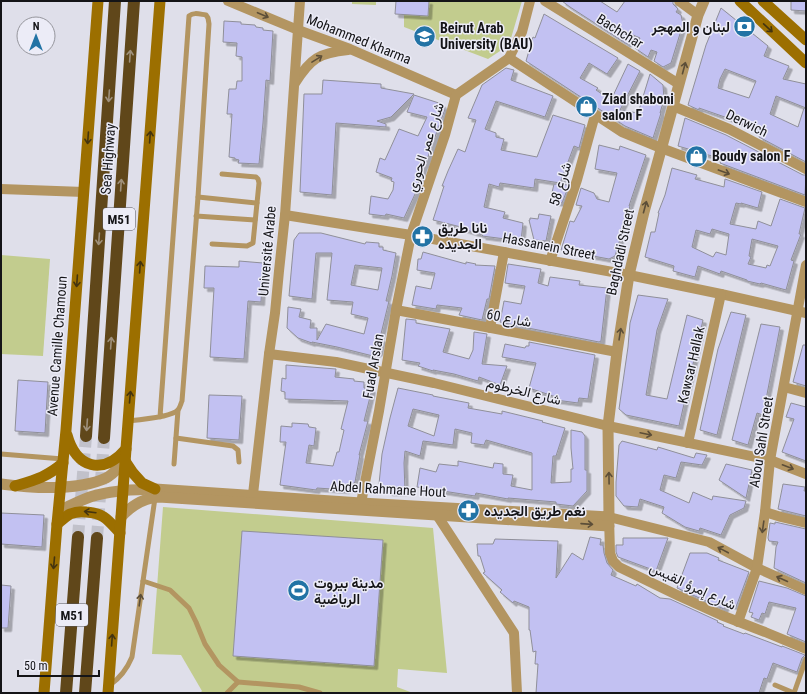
<svg xmlns="http://www.w3.org/2000/svg" width="807" height="694" font-family="'Roboto Condensed',Vazirmatn,sans-serif">
<style>
.green{fill:#c2cc8e}
.building{fill:#c2c1f2;stroke:#8f8f99;fill-rule:evenodd;filter:url(#shadow)}
.lines{fill:none;stroke-linecap:round;stroke-linejoin:round}
.motorway-tunnel{stroke:#c1c1ca;stroke-width:12;stroke-dasharray:12 6;stroke-linecap:butt}
.service{stroke:#b39561;stroke-width:5}
.minor{stroke:#b39561;stroke-width:10}
.tertiary{stroke:#b39561;stroke-width:11}
.secondary{stroke:#9c6f00;stroke-width:11}
.motorway{stroke:#60471a;stroke-width:12}
.oneway{stroke:#5c4e38}
.oneway2{stroke:#44340f}
.oneway3{stroke:#9f917d}
.labels{text-anchor:middle;dominant-baseline:central;stroke-width:3;stroke-linejoin:round;paint-order:stroke}
.shield{fill:#ececf7;stroke:#55555a;stroke-width:1}
.shield-label{font-size:13px;font-weight:bold;fill:#141417}
.poi-label{font-size:14px;font-weight:bold;fill:#141417;stroke:#ececf7;text-anchor:start}
.street-label{font-size:14px;fill:#141417;stroke:#ececf7}
</style>
<defs>
<filter id="shadow"><feDropShadow dx="3.5" dy="3.5" stdDeviation="0" flood-color="#0004"/></filter>
</defs>
<rect width="100%" height="100%" fill="#dfdfea"/>
<!-- green -->
<g class="green">
<path d="M352 1H376V5L352 4Z"/>
<path d="M429 1H522L509 45 488 59 404 27V14L428 16Z"/>
<path d="M1 255 50 259 43 356 1 354Z"/>
<path d="M163 507 433 528 447 673 398 669 397 687 413 693H200L202 691 181 655 152 654Z"/>
</g>
<!-- building -->
<g class="building">
<path d="M396 1H429L428 16 395 14Z"/>
<path d="M562 1H600L617 12 625 1H673V4L678 9 676 12 681 15 683 24 671 63 663 67 654 61 657 52 651 50 648 57 635 48 640 38 633 35 627 44 570 7Z"/>
<path d="M791 1H806V11L791 10Z"/>
<path d="M721 8 768 46 764 56 789 66 783 79 806 84V108L776 96 770 114 798 127 804 108 806 109V162L759 137 762 130 699 108V110L688 105 706 45ZM725 69 756 81 749 98 718 88 720 79Z"/>
<path d="M544 14 618 58 607 74 589 63 580 78 598 88 596 90 611 100 628 64 640 71 620 110 638 113 650 74 663 85 664 99 660 113H661L653 138 625 126 526 61 533 37 535 38Z"/>
<path d="M224 21 241 22V24L255 25 256 27 263 28V30L273 31 270 81 266 80 263 123 259 164 238 163 239 160 235 159V158L229 157 232 114H227L229 89H236L237 81H242V57L236 56 237 43 223 42Z"/>
<path d="M506 68 514 70 511 80 553 96 545 117 496 101 485 129 496 133V137L504 139 501 150 537 157 553 115 585 125 579 148 574 146 560 183 535 179 534 188 500 183 499 187 489 184 484 207 505 212 503 218 523 223 521 241 482 236 483 235 460 228 461 227 433 220 444 186H442L448 171 458 149 465 152 476 120 468 118 482 85Z"/>
<path d="M323 80 381 84V88L414 94 391 117 377 121 386 124V127L336 123 332 195 300 192 304 94H322Z"/>
<path d="M414 95 442 104 445 109 425 165H424L415 194 404 218 386 214 385 216 369 214 371 196 388 199 393 190 394 182 391 181 392 178 376 172 380 158 385 160 399 129 418 136 427 117 407 112Z"/>
<path d="M685 118 726 135 803 175H806L805 195 720 163 722 159 678 146Z"/>
<path d="M599 145 619 150 620 146 646 155 629 206H630L615 256 609 259 561 250 570 221 574 222 582 206 576 205 581 188 594 193 597 199 609 202 617 173 595 169Z"/>
<path d="M672 168 697 175 695 179 724 187 725 179 762 192 758 208 741 203V204L736 203 730 224 756 229 758 221 771 226 780 199 805 208 799 234H801L791 260 794 261 786 290 761 283 760 284 747 281V280L721 271 720 274 698 266 695 277 673 271 674 266 645 257 651 232H655L659 213H658L665 195ZM712 229 729 234 726 255 716 252 713 257 692 247 696 230 710 234ZM752 239 778 246 770 266 767 265 766 268 748 264 751 257 749 256Z"/>
<path d="M554 184 569 185 562 203 550 201Z"/>
<path d="M539 214 551 216 546 241 534 240 529 220H530V218L538 219Z"/>
<path d="M299 233H321L365 244 366 242 379 243V247H383V250L396 253 392 276 386 301H389L380 338 382 339 379 352 373 356 337 347 312 342V343L298 338 287 328 288 307 301 309 299 317 311 320 310 328H317V340L326 324 364 334 368 318 351 314 353 302 327 300 332 253H316L312 299 289 296 294 240ZM355 265 382 268 378 290 351 285Z"/>
<path d="M423 252 466 264V262L476 264 475 265 495 266 489 299H487L482 320 459 315 462 308 437 305 436 309 412 305 416 286 431 289 435 273 417 270 418 259H421Z"/>
<path d="M239 261 263 263 261 302 248 301 244 359 210 357 214 288H204L205 266 239 267Z"/>
<path d="M508 264 541 269 538 283 548 286 550 277 580 281 579 285 607 288 601 341 599 342 523 327 500 322 504 301 521 304 525 286 505 283Z"/>
<path d="M638 295 668 299 657 330 646 395 667 399 687 315 703 320 679 426 626 415 619 409 628 347 630 323Z"/>
<path d="M731 312 746 315 717 435 700 430 718 349Z"/>
<path d="M406 319 416 320V323L450 329 443 352 469 359 473 350 474 332 487 334 482 364 507 366 500 385 479 377 478 381 454 374 433 370V371L418 366 420 363 402 360Z"/>
<path d="M761 324 780 327 763 415 757 413 748 445 732 440Z"/>
<path d="M529 342 595 355 588 399 579 398 578 403 556 400V397L529 388 536 363 502 357 505 344 525 348 526 346H529Z"/>
<path d="M803 345H806V386L793 382Z"/>
<path d="M286 365 336 369 335 377 354 379V381L364 382V388L372 389 364 421H368L359 455H360L355 482 346 490 317 488 316 490 280 485 286 442H280L281 426 292 427V423L308 424 309 427 316 428 314 446 309 445 306 463 333 466 337 452H339L344 430 341 429 348 401 285 399V392L281 391 282 378 286 379Z"/>
<path d="M18 380 48 382 45 433 15 431Z"/>
<path d="M398 388 433 395V396L469 403 468 408 502 414V411L543 421 542 422 565 428 556 456H553L551 483 571 482V469H573L571 448V430L582 432 585 436V470H587V491L573 506 556 504V502L508 498V499L476 493 475 496 417 487 420 468 436 472 439 464 458 466V461L493 468 494 463 503 464V474L513 475 511 486 532 490V453L486 440 484 445 471 443 472 433 455 429 453 445 423 441 420 456 405 451 404 463 405 492H389L379 484 382 454 390 418ZM413 409 439 415 434 436 408 426Z"/>
<path d="M209 395 242 396 239 440 207 438Z"/>
<path d="M791 403 806 407V461L782 452 794 419 786 417Z"/>
<path d="M622 441 657 450 658 447 694 458 696 453 707 455 702 465 681 462 676 478 664 475 660 490 689 503 693 492 712 500 713 496 746 501 744 508 730 515 721 535 700 528 699 531 685 527 662 513 664 507 640 499 638 507 624 506 616 496V482L619 445Z"/>
<path d="M726 464 752 470 746 498 719 480Z"/>
<path d="M783 484 805 487 804 491H806V516L778 509Z"/>
<path d="M1 513 44 515 42 547 1 544Z"/>
<path d="M775 522 806 529V583L774 568 776 547 778 542 769 541 768 538 770 523 775 524Z"/>
<path d="M242 531 383 540 374 666 233 656Z"/>
<path d="M590 537 601 539 600 545H603L604 553 607 563 613 570 611 575 636 586 637 584 660 598 670 599 718 621 717 622 724 625 723 626 744 634 745 633 782 647V646L805 655 802 658 797 672 773 663 767 679 764 678 759 693H536L538 664H535L536 651 533 652 530 630H529V607L514 601 513 603 500 592 502 590 483 573 485 572 480 556H478L477 544H493L495 539 558 541 556 578 572 553 583 560Z"/>
<path d="M623 538H668L656 571 618 557 616 552V545H623Z"/>
<path d="M690 553H707L719 558 718 560 749 572 736 607 727 604 724 609 677 588Z"/>
<path d="M759 581 787 588 806 596V642L787 634 796 608 769 602 765 614 762 613 759 620 751 617 753 613 749 612Z"/>
<path d="M1 585 11 586 8 628H1Z"/>
</g>
<g class="lines">
<!-- motorway-tunnel -->
<g class="motorway-tunnel">
<path d="M78 537 86 436"/>
<path d="M97 538 104 438"/>
</g>
<!-- service -->
<g class="service">
<path d="M198 197 257 203"/>
<path d="M196 216 255 220"/>
<path d="M212 244 247 246 253 243 259 183 258 179 256 177 222 174"/>
<path d="M128 421C138 420 172 417 178 410 180 408 181 403 182 401L198 197 209 24 208 18 206 15C199 14 194 12 189 16L160 417"/>
<path d="M176 438 233 446 238 450 239 462"/>
<path d="M1 454 63 459"/>
<path d="M174 464 178 410"/>
<path d="M143 581 170 590 189 608 196 622 205 644 219 665 238 682 227 693"/>
<path d="M238 682 299 687 320 693"/>
<path d="M110 685C120 678 127 669 132 657L155 498"/>
<path d="M775 685 794 693"/>
<path d="M794 693 806 659"/>
</g>
<!-- minor -->
<g class="minor">
<path d="M228 1 298 30 350 49 456 95"/>
<path d="M545 1 679 84"/>
<path d="M679 1 698 15"/>
<path d="M509 58 622 132 661 148 806 202"/>
<path d="M295 83C311 58 319 53 348 50"/>
<path d="M673 106 729 129 806 169"/>
<path d="M1 189 84 192"/>
<path d="M285 215 411 235 629 275 721 294 806 313"/>
<path d="M550 261 577 180 595 115"/>
<path d="M396 310 617 352"/>
<path d="M490 328 504 252"/>
<path d="M269 354 336 362 434 383 608 426 770 460 806 474"/>
<path d="M784 387 806 393"/>
<path d="M688 443 721 294"/>
<path d="M252 503 269 354 275 313 279 271 285 215 300 1"/>
<path d="M361 503 379 411 396 310 411 235 445 135 456 95 509 58 522 32 530 1"/>
<path d="M433 509 514 633 517 693"/>
<path d="M765 512 781 517 806 523"/>
<path d="M806 590 757 568 709 542 609 517 610 553 613 561 619 567 679 596 721 615 765 632 806 649"/>
<path d="M738 622 757 568 765 512 770 460 806 265"/>
</g>
<!-- tertiary -->
<g class="tertiary">
<path d="M1 484C31 488 78 491 106 478 114 474 119 467 125 461"/>
<path d="M59 511C69 506 79 501 90 497 111 490 133 490 155 489L361 503 609 517 608 426 617 352 629 275 644 212 698 15 704 1"/>
<path d="M121 517C131 506 143 498 159 497L609 526"/>
</g>
<!-- secondary -->
<g class="secondary">
<path d="M740 1 806 63"/>
<path d="M763 1 806 40"/>
<path d="M67 435C76 468 103 476 126 449"/>
<path d="M125 461 133 473 142 483 155 489"/>
<path d="M15 486C35 480 47 477 63 463"/>
<path d="M57 524C61 521 65 517 70 514 75 512 80 511 86 512 104 513 108 520 120 533"/>
<path d="M44 693 57 524 66 430 98 1"/>
<path d="M108 693 126 449 160 1"/>
</g>
<!-- motorway -->
<g class="motorway">
<path d="M86 436 115 1"/>
<path d="M104 438 134 1"/>
<path d="M66 693 78 537"/>
<path d="M85 693 97 538"/>
</g>
</g>
<!-- one-way arrows -->
<defs><path id="oneway-shaft" d="M-6 0H5M1.5-3L5.5 0L1.5 3" fill="none" stroke-width="1.6" stroke-linecap="round" stroke-linejoin="round"/></defs>
<g class="oneway">
<use href="#oneway-shaft" transform="translate(263 15) rotate(23)"/>
<use href="#oneway-shaft" transform="translate(317 59) rotate(-32)"/>
<use href="#oneway-shaft" transform="translate(684 68) rotate(-75)"/>
<use href="#oneway-shaft" transform="translate(724 172) rotate(20)"/>
<use href="#oneway-shaft" transform="translate(645 207) rotate(-75)"/>
<use href="#oneway-shaft" transform="translate(620 334) rotate(-81)"/>
<use href="#oneway-shaft" transform="translate(646 434) rotate(12)"/>
<use href="#oneway-shaft" transform="translate(788 467) rotate(21)"/>
<use href="#oneway-shaft" transform="translate(609 478) rotate(-91)"/>
<use href="#oneway-shaft" transform="translate(587 524) rotate(4)"/>
<use href="#oneway-shaft" transform="translate(763 527) rotate(98)"/>
<use href="#oneway-shaft" transform="translate(723 550) rotate(-152)"/>
<use href="#oneway-shaft" transform="translate(782 579) rotate(-156)"/>
<use href="#oneway-shaft" transform="translate(140 600) rotate(-82)"/>
</g>
<g class="oneway2">
<use href="#oneway-shaft" transform="translate(768 28) rotate(43)"/>
<use href="#oneway-shaft" transform="translate(150 137) rotate(-86)"/>
<use href="#oneway-shaft" transform="translate(88 138) rotate(94)"/>
<use href="#oneway-shaft" transform="translate(140 267) rotate(-86)"/>
<use href="#oneway-shaft" transform="translate(77 281) rotate(94)"/>
<use href="#oneway-shaft" transform="translate(130 397) rotate(-85)"/>
<use href="#oneway-shaft" transform="translate(90 512) rotate(-173)"/>
<use href="#oneway-shaft" transform="translate(54 563) rotate(95)"/>
<use href="#oneway-shaft" transform="translate(112 640) rotate(-86)"/>
</g>
<g class="oneway3">
<use href="#oneway-shaft" transform="translate(130 56) rotate(-86)"/>
<use href="#oneway-shaft" transform="translate(109 96) rotate(94)"/>
<use href="#oneway-shaft" transform="translate(121 185) rotate(-86)"/>
<use href="#oneway-shaft" transform="translate(99 239) rotate(94)"/>
<use href="#oneway-shaft" transform="translate(111 343) rotate(-86)"/>
<use href="#oneway-shaft" transform="translate(87 425) rotate(94)"/>
</g>
<!-- icons -->
<defs>
<symbol id="bank-disc" viewBox="-11 -11 22 22"><circle r="9.5" fill="#2273a5" stroke="#ececf7"/><path d="M-6-4H6V4H-6ZM0-2.3a2.3 2.3 0 1 0 0 4.6a2.3 2.3 0 1 0 0-4.6Z" fill="#fff"/></symbol>
<symbol id="university-disc" viewBox="-11 -11 22 22"><circle r="9.5" fill="#2273a5" stroke="#ececf7"/><path d="M0-5L7-2L0 1L-7-2ZM-4 1L0 2.5L4 1V4Q0 6-4 4Z" fill="#fff"/></symbol>
<symbol id="shop-disc" viewBox="-11 -11 22 22"><circle r="9.5" fill="#2273a5" stroke="#ececf7"/><path d="M-5-2.5h2.3a2.7 3.5 0 0 1 5.4 0H5L5.5 6h-11ZM-1.5-2.5h3a1.5 2.3 0 0 0-3 0Z" fill="#fff"/></symbol>
<symbol id="pharmacy-disc" viewBox="-11 -11 22 22"><circle r="9.5" fill="#2273a5" stroke="#ececf7"/><path d="M-2-6h4v4h4v4h-4v4h-4v-4h-4v-4h4Z" fill="#fff"/></symbol>
<symbol id="stadium-disc" viewBox="-11 -11 22 22"><circle r="9.5" fill="#2273a5" stroke="#ececf7"/><path d="M0-5a6.5 5 0 1 0 0 10a6.5 5 0 1 0 0-10ZM-3.5-1.8h7v3.6h-7Z" fill="#fff"/></symbol>
</defs>
<g fill-rule="evenodd">
<use href="#bank-disc" x="732" y="14" width="25" height="25"/>
<use href="#university-disc" x="412" y="24" width="25" height="25"/>
<use href="#shop-disc" x="574" y="94" width="25" height="25"/>
<use href="#shop-disc" x="684" y="144" width="25" height="25"/>
<use href="#pharmacy-disc" x="410" y="224" width="25" height="25"/>
<use href="#pharmacy-disc" x="456" y="498" width="25" height="25"/>
<use href="#stadium-disc" x="286" y="578" width="25" height="25"/>
</g>
<g class="labels">
<!-- shield labels -->
<g class="shield">
<rect x="103" y="208" width="32" height="22" rx="3"/>
<rect x="56" y="604" width="32" height="22" rx="3"/>
</g>
<g class="shield-label">
<text x="119" y="219">M51</text>
<text x="72" y="615">M51</text>
</g>
<!-- poi labels -->
<g class="poi-label">
<text x="730" y="27" text-anchor="end">لبنان و المهجر</text>
<text x="440" y="28">Beirut Arab<tspan x="440" dy="16">University (BAU)</tspan></text>
<text x="602" y="99">Ziad shaboni<tspan x="602" dy="16">salon F</tspan></text>
<text x="712" y="156">Boudy salon F</text>
<text x="438" y="228">نانا طريق<tspan x="438" dy="16">الجديده</tspan></text>
<text x="484" y="511">نغم طريق الجديده</text>
<text x="314" y="583">مدينة بيروت<tspan x="314" dy="16">الرياضية</tspan></text>
</g>
<!-- street labels -->
<g class="street-label">
<text transform="translate(620 31) rotate(32)">Bachchar</text>
<text transform="translate(359 39) rotate(22)">Mohammed Kharma</text>
<text transform="translate(747 123) rotate(26)">Derwich</text>
<text transform="translate(425 147) rotate(-72)">شارع عمر الحوري</text>
<text transform="translate(108 159) rotate(-86)">Sea Highway</text>
<text transform="translate(560 184) rotate(-73)">شارع 58</text>
<text transform="translate(549 246) rotate(11)">Hassanein Street</text>
<text transform="translate(267 251) rotate(-85)">Université Arabe</text>
<text transform="translate(620 252) rotate(-78)">Baghdadi Street</text>
<text transform="translate(509 318) rotate(11)">شارع 60</text>
<text transform="translate(57 346) rotate(-86)">Avenue Camille Chamoun</text>
<text transform="translate(691 365) rotate(-77)">Kawsar Hallak</text>
<text transform="translate(373 366) rotate(-80)">Fuad Arslan</text>
<text transform="translate(524 391) rotate(14)">شارع الخرطوم</text>
<text transform="translate(761 442) rotate(-81)">Abou Sahl Street</text>
<text transform="translate(388 489) rotate(3)">Abdel Rahmane Hout</text>
<text transform="translate(693 586) rotate(25)">شارع إمرؤ القيس</text>
</g>
</g>
<!-- border -->
<rect width="807" height="694" fill="none" stroke="#141417" stroke-width="4"/>
<!-- north arrow -->
<g transform="translate(36 36)"><circle r="19" fill="#ececf7" stroke="#96969d"/>
<path d="M0-3L7 15L0 10L-7 15Z" fill="#2273a5"/>
<text y="-6" font-size="11" font-weight="bold" text-anchor="middle" fill="#141417">N</text>
</g>
<!-- scale -->
<path d="M18 670v6h81v-6" fill="none" stroke="#141417" stroke-width="2"/>
<text x="24" y="670" font-size="12" fill="#141417" stroke="#ececf7" stroke-width="3" paint-order="stroke">50 m</text>
</svg>
